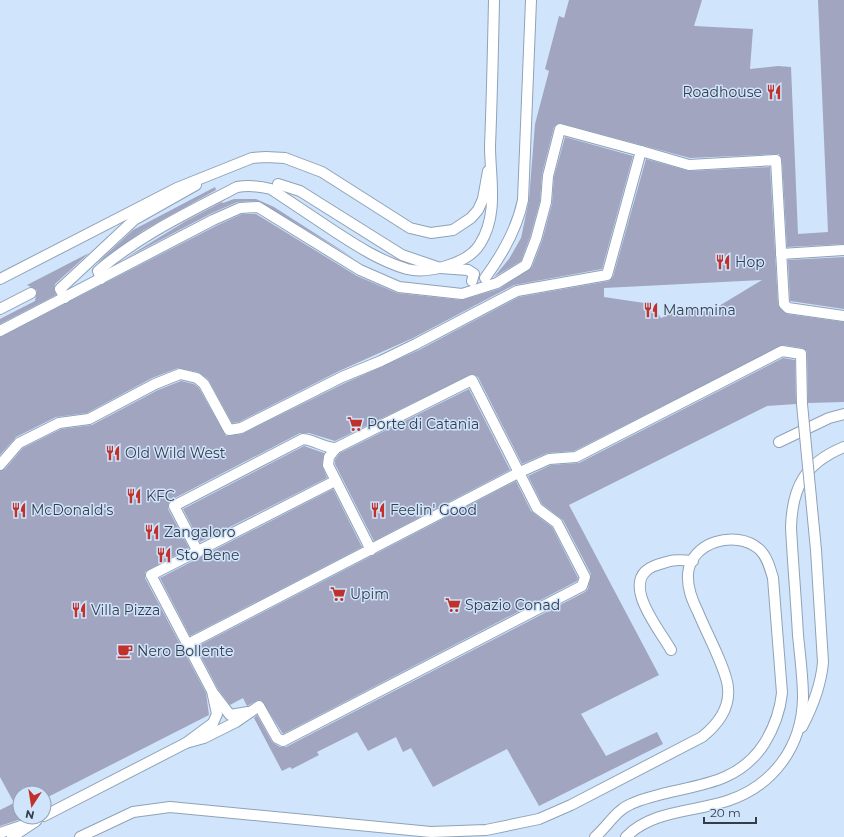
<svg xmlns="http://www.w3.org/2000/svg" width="844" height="837" font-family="Montserrat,sans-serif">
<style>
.building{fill:#a1a5c0;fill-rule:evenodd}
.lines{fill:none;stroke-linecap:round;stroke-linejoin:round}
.lane-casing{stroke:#8fa2b8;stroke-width:12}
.lane{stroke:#fff;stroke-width:10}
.lane-bridge-casing{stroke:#8fa2b8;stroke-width:12;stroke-linecap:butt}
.lane-bridge{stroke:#fff;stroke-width:10}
.labels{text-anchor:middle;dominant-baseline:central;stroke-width:3;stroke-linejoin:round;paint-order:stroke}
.poi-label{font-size:14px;fill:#353d47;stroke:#d0e4fc;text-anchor:start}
</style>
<rect width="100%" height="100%" fill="#d0e4fc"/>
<!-- building -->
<g class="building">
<path d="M569 0H702L694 26 753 29 750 69 778 66 791 67 798 234 828 232 818 0H844V244L787 247 782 160 779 154 690 158 559 123 554 127 542 174 540 201 530 237 521 261 494 277 509 259 521 238 529 200 535 124 549 71 545 69 559 16 564 18Z"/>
<path d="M565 137 633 156 602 269 514 285 413 338 339 371 239 422 232 423 208 379 198 372 178 368 152 378 87 413 56 417 16 437 0 455V337L216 226 242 214H256L357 276 397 293 462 300 499 289 532 267 542 241 552 204 554 177Z"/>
<path d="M646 159 689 171 770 167 778 305 787 314 844 322V402L808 403 807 351 802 348 783 345 574 451 547 453 522 464 478 377 473 374 335 441 309 433H300L171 500 168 505V509L189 548 145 572V578L206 693 209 715 44 799V793H20L19 812 0 777V471L5 469 23 448 61 429 92 425 158 390 181 381 194 384 199 388 226 436 242 434 345 383 419 350 519 297 609 281 613 277ZM762 280 709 312 685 308 661 318 651 304 604 297V288Z"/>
<path d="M215 187 216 190 144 230 96 264 133 230Z"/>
<path d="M234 199H256L274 207 355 259 258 201 237 202 210 214 124 259 186 221 222 202 223 203Z"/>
<path d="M89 253 55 284 54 289 56 295 0 324V319L35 301 37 290 27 285Z"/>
<path d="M844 257V309L790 301 788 260Z"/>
<path d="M783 358 795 360 796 404 767 406 569 505 659 675 581 714 606 756 657 732 663 744 539 806 507 749 433 787 411 748 403 752 396 737 368 751 357 732 317 752 319 755 292 769 290 767 282 771 254 718 257 715 272 742 280 747H286L585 592 588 589 591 574 563 520 542 504 528 476 551 465 579 463Z"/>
<path d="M469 389 510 470 374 541 335 464V460L340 453Z"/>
<path d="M304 446 324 453 322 465 327 478 200 542 183 509Z"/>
<path d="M516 481 531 511 552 527 578 578 577 581 283 734 262 701 258 700 247 706 243 698 230 705 218 689 196 647Z"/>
<path d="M333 489 362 547 190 636 160 578Z"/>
<path d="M14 803 21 819 0 826V810Z"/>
</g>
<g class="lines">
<defs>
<g id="lane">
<path d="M641 151 689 165 776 160 784 304 788 308 844 316"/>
<path d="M278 184 300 191 402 255 440 268 468 270 474 274 472 281"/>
<path d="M781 254 844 250"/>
<path d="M485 278C502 255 517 229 523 200L531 0"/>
<path d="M0 279 177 188 252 158 266 157 285 158 322 172 410 228 431 233 453 230 471 218 478 210 483 199 488 171"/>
<path d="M101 279 98 271C140 235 189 212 237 187 249 185 259 186 271 189 292 203 313 217 334 231 357 246 380 261 407 269 428 274 468 264 480 244 499 214 490 178 490 146 492 97 493 49 494 0"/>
<path d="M65 298 60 289 134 220 196 185"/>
<path d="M0 309 31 293"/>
<path d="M0 331 213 220 240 208 258 207 360 270 399 287 462 294 497 283 526 265 536 239 546 202 548 176 560 129 641 151 607 275 517 291 416 344 381 361 342 377 241 428 229 430 204 384 197 378 180 374 155 384 89 419 59 423 19 443 0 465"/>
<path d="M779 442 829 418 844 414"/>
<path d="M336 448 329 457 328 465 371 550"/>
<path d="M188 644 520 472 549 459 576 457 782 351 801 354 802 404"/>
<path d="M671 650C660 630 618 581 654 566 671 560 675 559 693 561"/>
<path d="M214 694 230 715 248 712"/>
<path d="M802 727C813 706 821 686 823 662L816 550"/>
<path d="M186 743 204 738 236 722 259 706 277 738 283 741 582 586 585 577 557 523 537 508 472 380 336 448C324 448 315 440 303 439L174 506 198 552"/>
<path d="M44 816 186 743 213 723 217 714 212 691 151 575 335 481"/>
<path d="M0 833 36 821 12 837"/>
<path d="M80 837 133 812 170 807 431 832 486 830 539 819 571 805 702 737C717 725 730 708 728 688 727 670 705 630 698 612 692 600 687 588 688 574 690 542 736 529 759 549 767 556 770 568 773 578L782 693C780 712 774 728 764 744 732 793 678 783 631 804 616 810 607 827 595 837"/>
<path d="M626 837C652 810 694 812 727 801 773 786 802 747 803 698 803 677 800 656 798 635 796 599 793 564 791 528 792 487 805 463 844 447"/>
</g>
</defs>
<!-- lane casing -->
<use href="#lane" class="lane-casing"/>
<!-- lane -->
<use href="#lane" class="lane"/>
<defs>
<path id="lane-bridge" d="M802 404 816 550"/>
</defs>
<!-- lane-bridge casing -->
<use href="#lane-bridge" class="lane-bridge-casing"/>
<!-- lane-bridge -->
<use href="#lane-bridge" class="lane-bridge"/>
</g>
<!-- icons -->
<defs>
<symbol id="restaurant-bare" viewBox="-9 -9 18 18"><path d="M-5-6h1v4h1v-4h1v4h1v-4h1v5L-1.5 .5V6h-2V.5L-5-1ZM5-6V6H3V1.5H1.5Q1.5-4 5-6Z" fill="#bf312a" stroke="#d0e4fc" stroke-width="2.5" paint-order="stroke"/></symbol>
<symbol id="supermarket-bare" viewBox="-9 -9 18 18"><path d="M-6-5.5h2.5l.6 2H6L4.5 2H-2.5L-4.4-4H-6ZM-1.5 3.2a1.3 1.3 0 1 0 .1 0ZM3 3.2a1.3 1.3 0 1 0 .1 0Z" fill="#bf312a" stroke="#d0e4fc" stroke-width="2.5" paint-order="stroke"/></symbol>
<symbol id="cafe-bare" viewBox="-9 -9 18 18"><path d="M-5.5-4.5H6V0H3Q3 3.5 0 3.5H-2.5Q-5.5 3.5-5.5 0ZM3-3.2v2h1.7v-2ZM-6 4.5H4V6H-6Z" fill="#bf312a" stroke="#d0e4fc" stroke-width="2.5" paint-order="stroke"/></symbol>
</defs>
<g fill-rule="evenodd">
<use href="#restaurant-bare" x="763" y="81" width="22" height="22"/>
<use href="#restaurant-bare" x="712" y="251" width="22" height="22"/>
<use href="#restaurant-bare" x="640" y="299" width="22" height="22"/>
<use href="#supermarket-bare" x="344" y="413" width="22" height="22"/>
<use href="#restaurant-bare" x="102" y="442" width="22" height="22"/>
<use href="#restaurant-bare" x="123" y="485" width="22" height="22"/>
<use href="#restaurant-bare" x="8" y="499" width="22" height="22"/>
<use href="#restaurant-bare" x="367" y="499" width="22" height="22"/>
<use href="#restaurant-bare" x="141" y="521" width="22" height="22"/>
<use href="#restaurant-bare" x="153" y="544" width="22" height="22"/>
<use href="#supermarket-bare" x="327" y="583" width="22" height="22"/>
<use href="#supermarket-bare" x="442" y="594" width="22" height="22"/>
<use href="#restaurant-bare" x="68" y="599" width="22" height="22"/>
<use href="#cafe-bare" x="114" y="640" width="22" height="22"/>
</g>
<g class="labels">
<!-- poi labels -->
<g class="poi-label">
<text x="762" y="92" text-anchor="end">Roadhouse</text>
<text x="735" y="262">Hop</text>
<text x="663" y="310">Mammina</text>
<text x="367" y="424">Porte di Catania</text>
<text x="125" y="453">Old Wild West</text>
<text x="146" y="496">KFC</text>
<text x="31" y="510">McDonald's</text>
<text x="390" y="510">Feelin' Good</text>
<text x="164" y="532">Zangaloro</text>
<text x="176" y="555">Sto Bene</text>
<text x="350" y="594">Upim</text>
<text x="465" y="605">Spazio Conad</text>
<text x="91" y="610">Villa Pizza</text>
<text x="137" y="651">Nero Bollente</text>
</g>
</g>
<!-- north arrow -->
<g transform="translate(32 805) rotate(192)"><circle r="19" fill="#d0e4fc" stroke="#92a1b4"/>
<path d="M0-3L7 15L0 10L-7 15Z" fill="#bf312a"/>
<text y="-6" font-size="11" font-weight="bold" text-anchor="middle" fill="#353d47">N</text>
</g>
<!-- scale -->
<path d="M704 817v6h52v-6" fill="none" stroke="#353d47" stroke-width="2"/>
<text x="710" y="817" font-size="12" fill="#353d47" stroke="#d0e4fc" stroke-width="3" paint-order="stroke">20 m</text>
</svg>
